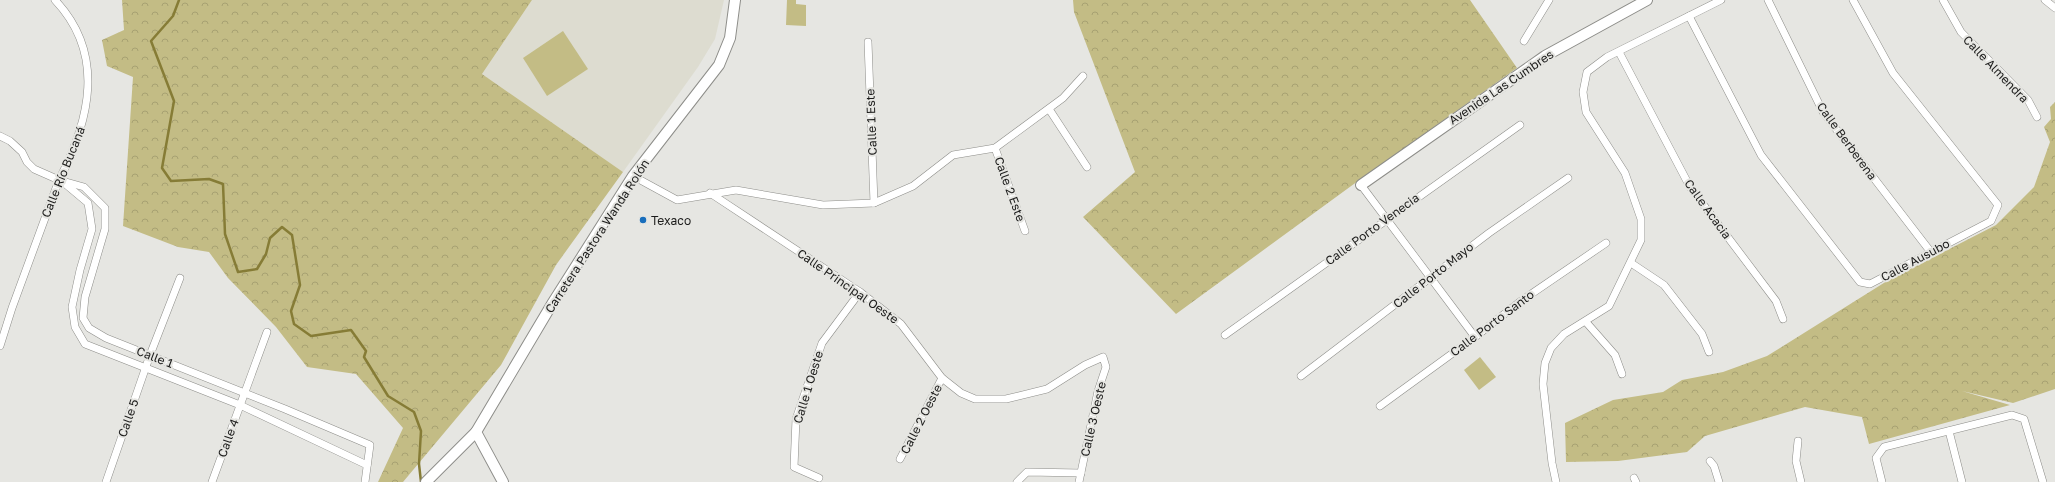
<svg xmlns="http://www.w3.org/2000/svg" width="2055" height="482" font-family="'Golos Text',sans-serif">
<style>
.built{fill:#dddcd0}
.grass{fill:#c3bc85}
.forest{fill:url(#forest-crowns)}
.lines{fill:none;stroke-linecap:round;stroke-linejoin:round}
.stream{stroke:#867c36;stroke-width:2.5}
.street-casing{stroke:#8d8d89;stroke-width:8}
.secondary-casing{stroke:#8d8d89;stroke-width:12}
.street{stroke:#fff;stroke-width:7}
.secondary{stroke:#fff;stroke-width:10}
.poi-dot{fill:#196ebc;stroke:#e6e6e2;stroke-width:1.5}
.labels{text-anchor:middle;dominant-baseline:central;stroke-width:4;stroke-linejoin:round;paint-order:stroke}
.street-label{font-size:12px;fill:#1c1c1b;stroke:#e6e6e2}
.poi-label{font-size:12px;fill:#1c1c1b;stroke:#e6e6e2;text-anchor:start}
</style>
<defs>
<pattern id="forest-crowns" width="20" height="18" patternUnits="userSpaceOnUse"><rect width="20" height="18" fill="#c3bc85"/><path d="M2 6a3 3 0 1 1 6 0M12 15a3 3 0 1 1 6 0" fill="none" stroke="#a7a172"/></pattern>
</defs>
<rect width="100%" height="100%" fill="#e6e6e2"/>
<!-- built -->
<path class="built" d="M532 0H724L715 39 698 67 623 172 482 74Z"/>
<!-- grass -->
<g class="grass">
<path d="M787 0H796V4L806 5V26L786 25Z"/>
<path d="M563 31 588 69 547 96 523 58Z"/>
<path d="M1480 357 1496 377 1479 390 1464 370Z"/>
</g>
<!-- forest -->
<g class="forest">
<path d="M122 0H532L482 74 623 172 556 265 501 365 403 482H378L403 428 356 374 307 367 276 327 228 278 209 252 178 247 123 226 133 77 107 66 102 40 124 30Z"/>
<path d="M1073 0H1470L1517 68 1358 181 1176 314 1083 217 1135 172 1074 12Z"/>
<path d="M2055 102V389L2013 403 1962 391 2010 405 1869 444 1862 417 1805 407 1705 436 1687 452 1618 461 1566 462 1565 423 1613 400 1663 392 1682 380 1723 372 1767 356 1887 281 1996 225 2034 187 2050 142 2044 127 2051 119 2050 107Z"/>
</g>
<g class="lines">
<!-- stream -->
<path class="stream" d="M179 0 173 16 151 41 174 101 162 168 171 181 209 179 223 184 225 234 238 272 257 269 266 254 270 238 282 227 292 235 300 285 291 311 294 324 311 336 351 330 366 351 364 357 388 396 414 412 421 431 419 464 421 482"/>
<defs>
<g id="street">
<path d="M1768 0 1823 112 1930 251"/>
<path d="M1943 0 1961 32 2028 100 2037 117"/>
<path d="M2045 0 2055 8"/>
<path d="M1689 16 1761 155 1860 282 1870 284 1991 221 1998 205 1893 73 1853 0"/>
<path d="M1524 41 1549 0"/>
<path d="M868 42 874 203"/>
<path d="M1619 52 1690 187 1776 301 1783 319"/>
<path d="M1049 109 1087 167"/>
<path d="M0 136 10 141 22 152 27 162 34 169 59 180 84 187 105 208V229L85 297 83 318 89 328 106 338 285 409 370 445 365 482"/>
<path d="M995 148 1025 231"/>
<path d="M633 176 677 200 736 190 823 205 874 203 913 186 953 155 995 148 1063 98 1083 76"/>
<path d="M63 182 88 203 92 229 80 270 72 307 75 327 85 344 240 405 367 465"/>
<path d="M1361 185 1475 337"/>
<path d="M710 193 860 292 901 324 942 378 961 393 975 399H1006L1047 389 1085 365 1103 357 1106 367 1098 391 1079 482"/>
<path d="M1631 263 1664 285 1702 334 1709 352"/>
<path d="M1586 322 1615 355 1622 374"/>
<path d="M1225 335 1520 125"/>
<path d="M0 346 12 308 59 180C90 120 106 54 55 0"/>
<path d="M1301 376 1489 233 1568 178"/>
<path d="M1380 406 1475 337 1521 301 1606 243"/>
<path d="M1949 431 1962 482"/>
<path d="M1798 441 1796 461 1801 482"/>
<path d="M900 459 942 378"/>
<path d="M1710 461 1714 466 1719 482"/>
<path d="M819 478 794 467 796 419 822 343 860 292"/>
<path d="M1634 478 1636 482"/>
<path d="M106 482 150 355 180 278"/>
<path d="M212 482 267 332"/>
<path d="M1017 482 1027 472 1081 473"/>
<path d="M1556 482 1552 463 1543 384 1545 363 1551 348 1564 334 1609 306 1641 240V219L1625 173 1586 112 1583 92 1587 72 1607 57 1721 0"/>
<path d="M1882 482 1876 458 1884 447 2012 415 2024 419 2043 482"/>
</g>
<g id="secondary">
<path d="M1361 185 1545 56 1647 0"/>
<path d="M476 432 503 482"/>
<path d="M426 482 476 432 552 304 633 176 719 65 730 38 735 0"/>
</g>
</defs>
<!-- street casing -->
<use href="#street" class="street-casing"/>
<!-- secondary casing -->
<use href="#secondary" class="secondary-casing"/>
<!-- street -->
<use href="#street" class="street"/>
<!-- secondary -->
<use href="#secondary" class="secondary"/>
</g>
<!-- markers -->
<circle class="poi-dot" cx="643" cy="220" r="4"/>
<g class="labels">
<!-- street labels -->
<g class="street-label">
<text transform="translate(1996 69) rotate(46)">Calle Almendra</text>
<text transform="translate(1501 87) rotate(-34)">Avenida Las Cumbres</text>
<text transform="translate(871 122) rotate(-92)">Calle 1 Este</text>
<text transform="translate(1847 141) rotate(54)">Calle Berberena</text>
<text transform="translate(63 172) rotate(-68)">Calle Río Bucaná</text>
<text transform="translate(1010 189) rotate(70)">Calle 2 Este</text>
<text transform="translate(1708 209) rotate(54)">Calle Acacia</text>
<text transform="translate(1372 229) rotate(-36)">Calle Porto Venecia</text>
<text transform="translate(597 236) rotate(-57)">Carretera Pastora Wanda Rolón</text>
<text transform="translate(1915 260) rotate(-28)">Calle Ausubo</text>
<text transform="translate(1433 275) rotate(-38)">Calle Porto Mayo</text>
<text transform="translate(848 286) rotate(35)">Calle Principal Oeste</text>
<text transform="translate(1492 323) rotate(-37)">Calle Porto Santo</text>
<text transform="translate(155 357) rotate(21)">Calle 1</text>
<text transform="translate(808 387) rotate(-73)">Calle 1 Oeste</text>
<text transform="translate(128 418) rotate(-71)">Calle 5</text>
<text transform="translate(921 419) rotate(-63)">Calle 2 Oeste</text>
<text transform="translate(1093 419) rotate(-77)">Calle 3 Oeste</text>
<text transform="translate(228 438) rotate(-70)">Calle 4</text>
</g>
<!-- poi labels -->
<g class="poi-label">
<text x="651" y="220">Texaco</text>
</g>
</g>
</svg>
